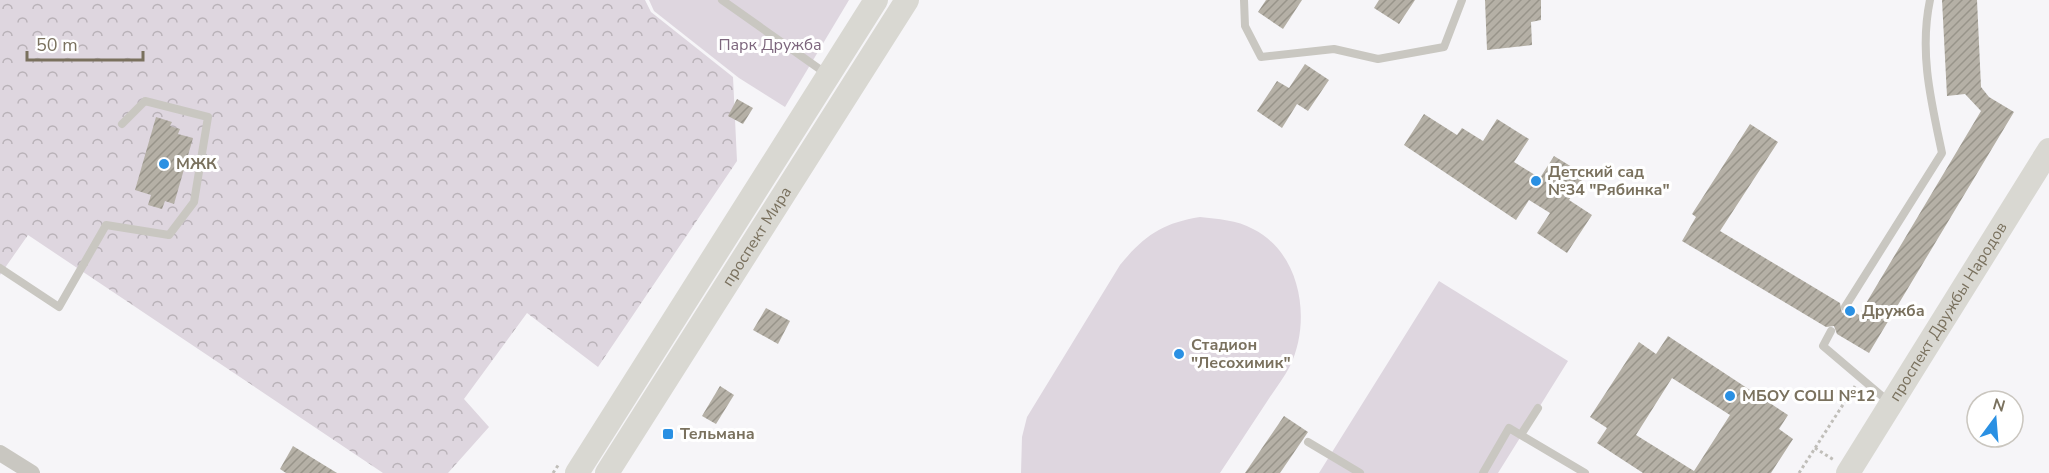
<svg xmlns="http://www.w3.org/2000/svg" width="2049" height="473" font-family="'Nunito Sans',sans-serif">
<style>
.forest{fill:url(#forest-crowns)}
.park{fill:#ded6df}
.building{fill:url(#building-hatch);fill-rule:evenodd}
.lines{fill:none;stroke-linecap:round;stroke-linejoin:round}
.path{stroke:#c0beb9;stroke-width:3;stroke-dasharray:3 3;stroke-linecap:butt}
.lane{stroke:#c9c7c1;stroke-width:8}
.street{stroke:#c9c7c1;stroke-width:16}
.secondary{stroke:#d9d8d2;stroke-width:24}
.poi-dot{fill:#2a90e3;stroke:#fff;stroke-width:2}
.labels{text-anchor:middle;dominant-baseline:central;stroke-width:6;stroke-linejoin:round;paint-order:stroke}
.park-label{font-size:16px;fill:#7d667d;stroke:#fff}
.poi-label{font-size:16px;font-weight:bold;fill:#7a715e;stroke:#fff;text-anchor:start}
.street-label{font-size:16px;fill:#7a715e;stroke:#fff}
</style>
<defs>
<pattern id="forest-crowns" width="20" height="18" patternUnits="userSpaceOnUse" patternTransform="scale(1.5)"><rect width="20" height="18" fill="#ded6df"/><path d="M2 6a3 3 0 1 1 6 0M12 15a3 3 0 1 1 6 0" fill="none" stroke="#b9b2b8"/></pattern>
<pattern id="building-hatch" width="6" height="6" patternUnits="userSpaceOnUse" patternTransform="scale(1.5)"><rect width="6" height="6" fill="#b5b0a6"/><path d="M-1 1l2-2M0 6l6-6M5 7l2-2" fill="none" stroke="#98948a"/></pattern>
</defs>
<rect width="100%" height="100%" fill="#f6f5f8"/>
<!-- forest -->
<path class="forest" d="M0 0H645L651 12 733 77 737 161 598 367 527 313 464 399 489 427 448 473H383L28 235 0 275Z"/>
<!-- park -->
<g class="park">
<path d="M649 0H849L785 107 739 78 654 11Z"/>
<path d="M1200 217C1218 219 1237 220 1253 229 1301 253 1312 320 1290 366 1284 378 1275 389 1268 400 1252 424 1236 449 1220 473H1021L1022 437 1027 417 1120 265C1144 236 1162 223 1200 217Z"/>
<path d="M1439 281 1568 361 1498 473H1319Z"/>
</g>
<!-- building -->
<g class="building">
<path d="M1266 0H1302L1283 29 1258 12Z"/>
<path d="M1379 0H1415L1399 24 1374 8Z"/>
<path d="M1485 0H1541V20L1531 22 1532 45 1487 50Z"/>
<path d="M1942 0H1977L1981 87 1989 97 2014 112 1869 353 1837 334 1834 326 1826 327 1682 241 1696 217 1692 214 1750 124 1778 142 1720 231 1840 303 1842 313 1851 310 1859 315 1981 111 1965 94 1947 96Z"/>
<path d="M1305 64 1329 80 1308 111 1297 104 1282 128 1257 111 1277 81 1289 88Z"/>
<path d="M737 99 753 108 743 124 728 116Z"/>
<path d="M1424 114 1457 135 1462 128 1483 141 1497 119 1529 139 1514 162 1540 178 1554 156 1585 175 1569 200 1592 215 1567 253 1537 233 1550 213 1529 200 1516 220 1404 145Z"/>
<path d="M156 117 172 122 170 126 180 129 178 134 193 138 174 204 165 201 162 209 148 205 151 195 135 190Z"/>
<path d="M766 308 790 321 778 344 753 330Z"/>
<path d="M1668 336 1788 415 1779 429 1793 439 1771 473H1643L1597 443 1607 428 1590 417 1639 342 1656 354ZM1672 378 1730 415 1694 471 1636 435Z"/>
<path d="M720 386 734 395 716 424 702 416Z"/>
<path d="M1284 416 1308 432 1280 473H1245Z"/>
<path d="M293 446 337 473H286L280 469Z"/>
</g>
<g class="lines">
<!-- path -->
<g class="path">
<path d="M1815 448 1834 460"/>
<path d="M553 473 559 464"/>
<path d="M1799 473 1855 386"/>
</g>
<!-- lane -->
<g class="lane">
<path d="M722 0 828 75"/>
<path d="M1244 0 1245 26 1261 57 1334 49 1378 59 1444 47 1462 0"/>
<path d="M0 268 59 307 106 225 169 235 194 202 208 117 145 101 122 124"/>
<path d="M1845 307 1942 153C1931 101 1919 52 1930 0"/>
<path d="M1831 331 1823 346 1889 402"/>
<path d="M1522 433 1538 408"/>
<path d="M1308 442 1360 473"/>
<path d="M1483 473 1509 428 1585 473"/>
</g>
<!-- street -->
<path class="street" d="M0 453 32 473"/>
<!-- secondary -->
<g class="secondary">
<path d="M577 473 876 0"/>
<path id="s1" d="M607 473 907 0"/>
<path id="s2" d="M1848 473 2049 150"/>
</g>
</g>
<!-- markers -->
<g class="poi-dot">
<circle cx="164" cy="164" r="6"/>
<circle cx="1536" cy="181" r="6"/>
<circle cx="1850" cy="311" r="6"/>
<circle cx="1179" cy="354" r="6"/>
<circle cx="1730" cy="396" r="6"/>
<rect x="662" y="428" width="12" height="12" rx="3"/>
</g>
<g class="labels">
<!-- park labels -->
<g class="park-label">
<text x="770" y="45">Парк Дружба</text>
</g>
<!-- poi labels -->
<g class="poi-label">
<text x="176" y="164">МЖК</text>
<text x="1548" y="172">Детский сад<tspan x="1548" dy="18">№34 "Рябинка"</tspan></text>
<text x="1862" y="311">Дружба</text>
<text x="1191" y="345">Стадион<tspan x="1191" dy="18">"Лесохимик"</tspan></text>
<text x="1742" y="396">МБОУ СОШ №12</text>
<text x="680" y="434">Тельмана</text>
</g>
<!-- street labels -->
<g class="street-label">
<text stroke="none"><textPath href="#s1" startOffset="280">проспект Мира</textPath></text>
<text stroke="none"><textPath href="#s2" startOffset="190">проспект Дружбы Народов</textPath></text>
</g>
</g>
<!-- north arrow -->
<g transform="translate(1995 419) rotate(16)"><circle r="28" fill="#ffffff" stroke="#cac6bf" stroke-width="1.5"/>
<path d="M0-4.5L10 22L0 15L-10 22Z" fill="#2a90e3"/>
<text y="-9" font-size="16" font-weight="bold" text-anchor="middle" fill="#7a715e">N</text>
</g>
<!-- scale -->
<path d="M27 51v9h116v-9" fill="none" stroke="#7a715e" stroke-width="3"/>
<text x="36" y="51" font-size="18" fill="#7a715e" stroke="#ffffff" stroke-width="4.5" paint-order="stroke">50 m</text>
</svg>
